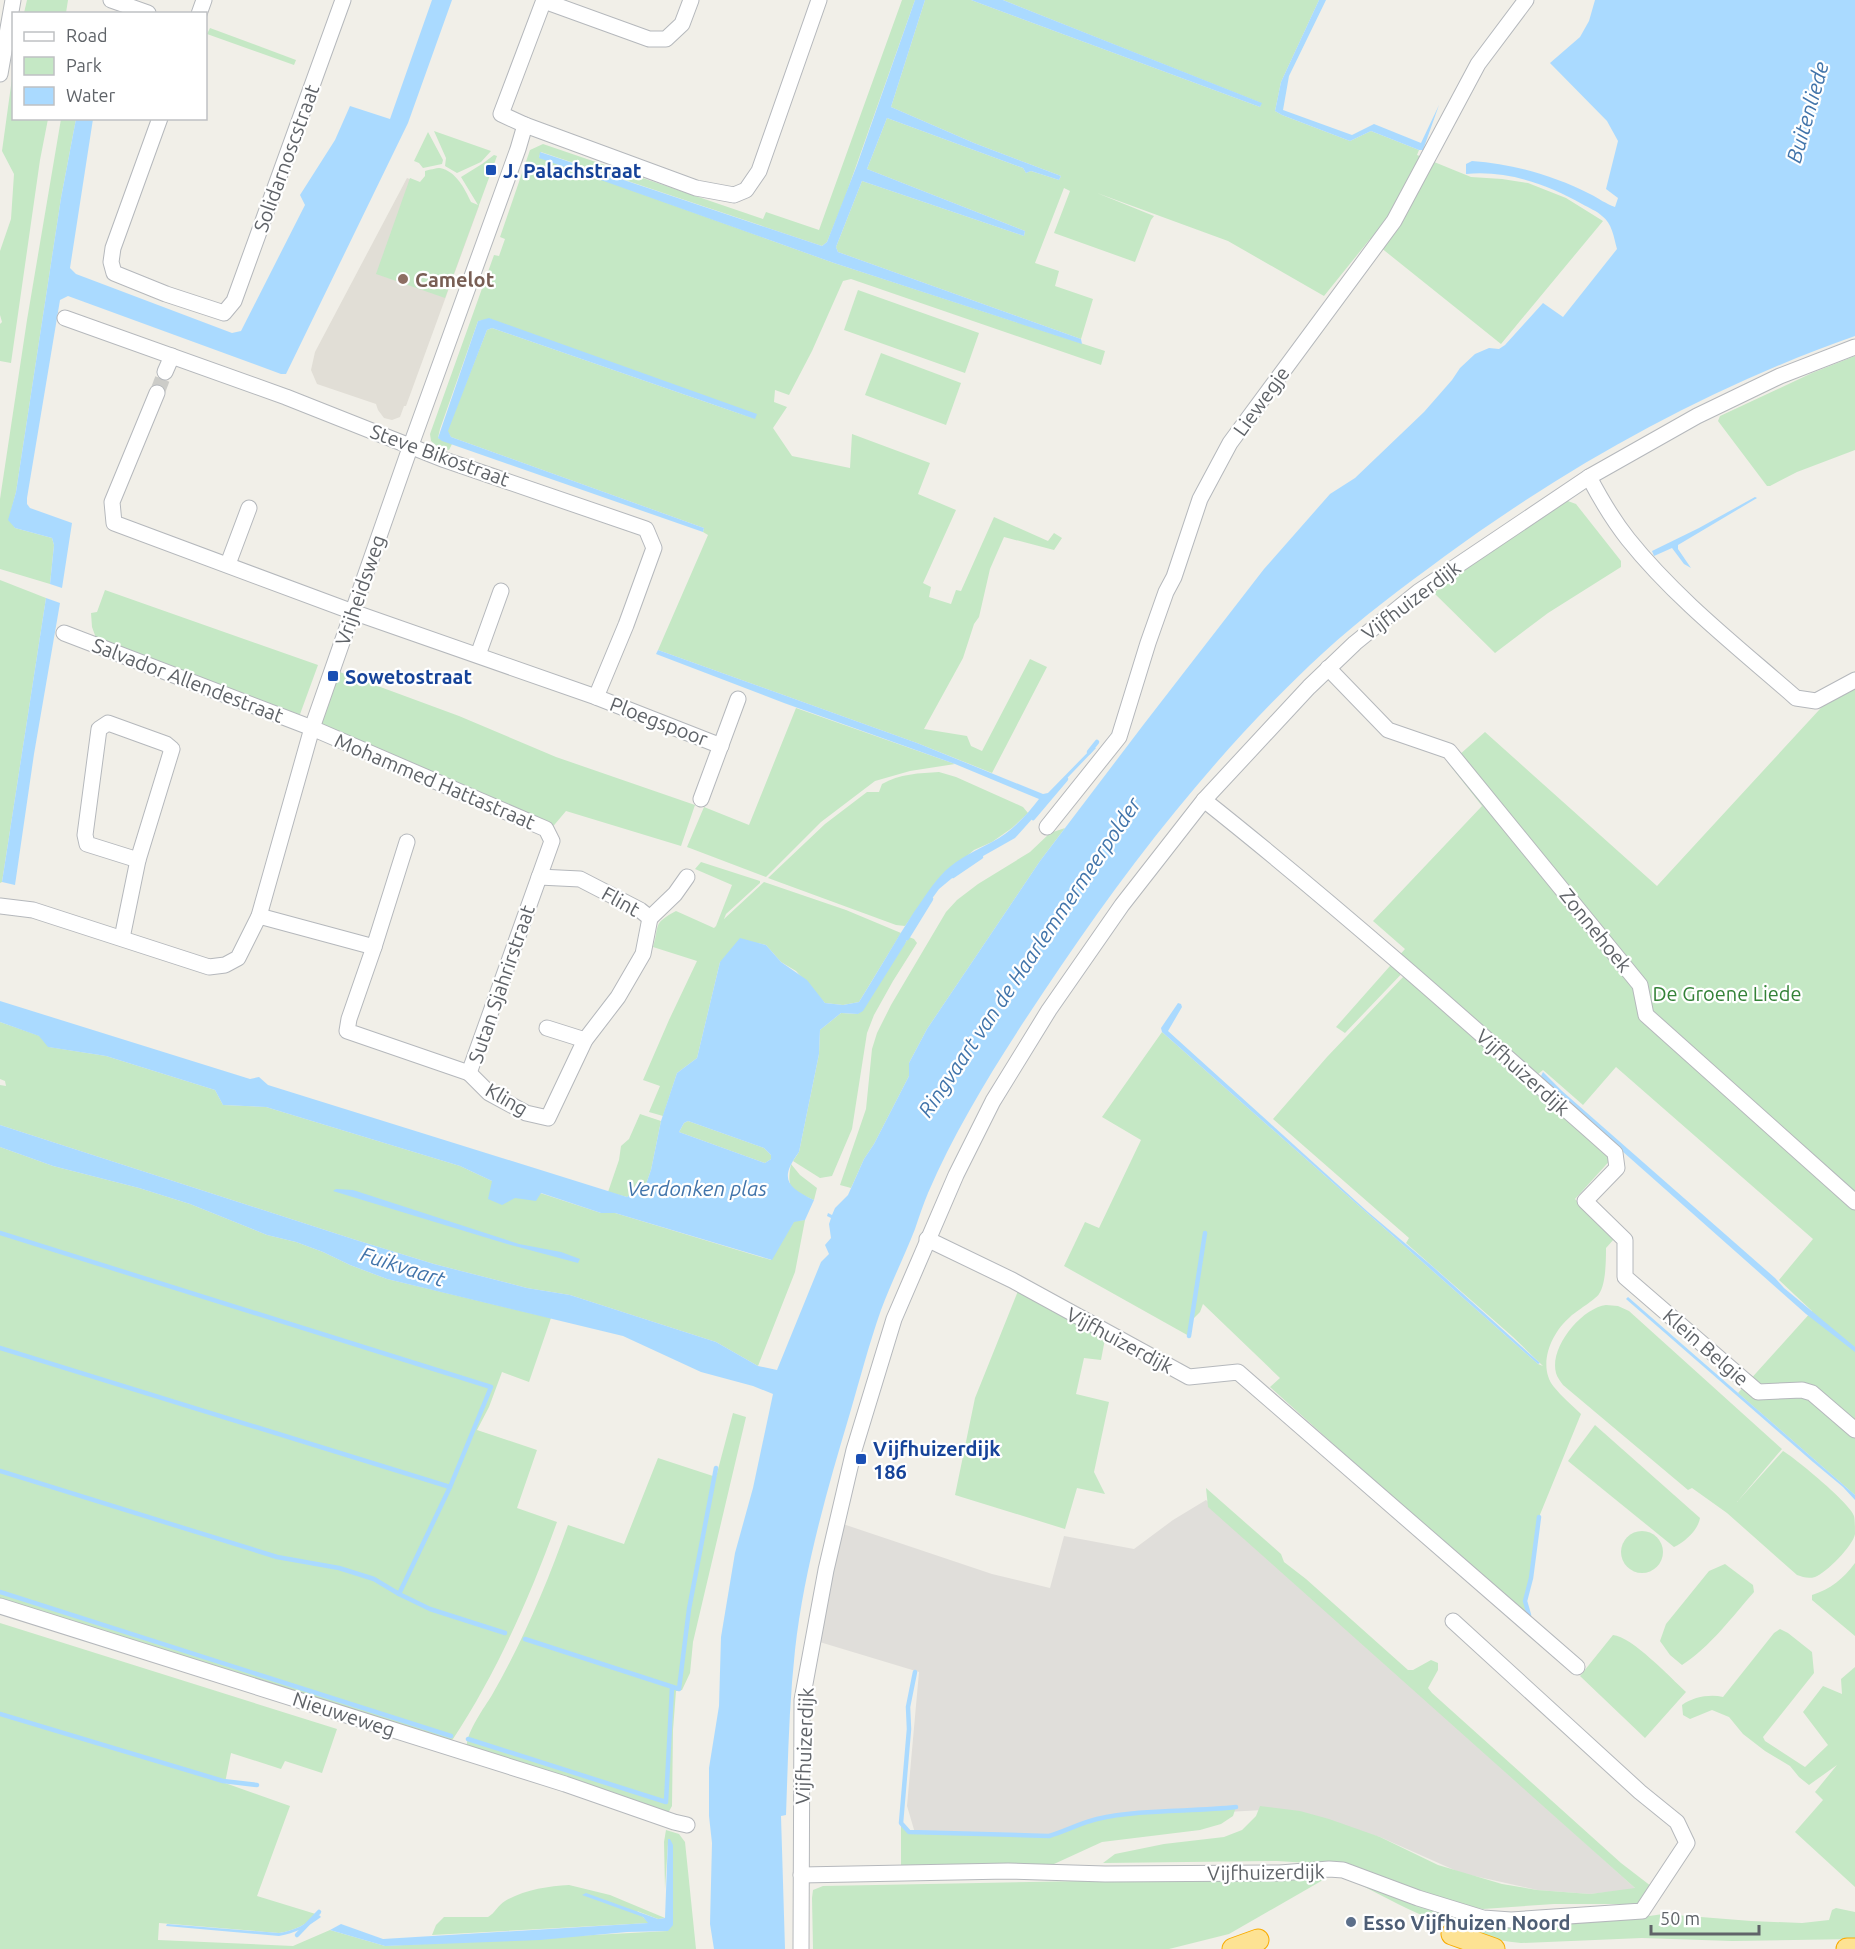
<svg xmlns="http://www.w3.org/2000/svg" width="1855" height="1949" font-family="Ubuntu,sans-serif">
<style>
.industrial{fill:#e0deda}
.education{fill:#e1ded6}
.green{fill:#c5e8c5}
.water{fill:#aadaff;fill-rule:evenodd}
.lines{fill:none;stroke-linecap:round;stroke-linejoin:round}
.stream{stroke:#aadaff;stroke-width:4.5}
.minor-tunnel{stroke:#ccccc8;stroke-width:15;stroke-dasharray:15 8;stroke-linecap:butt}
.minor-casing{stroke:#b5b8bc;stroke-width:17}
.highway-casing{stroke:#f9ab00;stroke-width:23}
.minor{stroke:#fff;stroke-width:15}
.highway{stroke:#fde293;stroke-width:21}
.transit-dot{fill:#1a4fb4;stroke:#fff;stroke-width:2}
.education-dot{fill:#8d6e63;stroke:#fff;stroke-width:2}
.service-dot{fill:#5c6f8a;stroke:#fff;stroke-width:2}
.labels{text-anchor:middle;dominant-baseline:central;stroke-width:4.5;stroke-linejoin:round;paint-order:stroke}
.street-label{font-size:20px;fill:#5f6368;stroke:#fff}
.transit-label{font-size:20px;font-weight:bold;fill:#164399;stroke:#fff;text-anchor:start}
.education-label{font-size:20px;font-weight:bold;fill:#785e54;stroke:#fff;text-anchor:start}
.park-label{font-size:20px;fill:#348238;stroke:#fff}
.service-label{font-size:20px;font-weight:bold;fill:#4e5e75;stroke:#fff;text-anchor:start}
.water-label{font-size:21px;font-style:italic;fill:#4174aa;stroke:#fff}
</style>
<rect width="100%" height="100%" fill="#f1efe8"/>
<!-- industrial -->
<path class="industrial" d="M1206 1500 1636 1889 1590 1894 1537 1890 1461 1873 1380 1837 1280 1809 1100 1819 1049 1836 915 1833 907 1806 919 1672 813 1640 837 1522 992 1574 1050 1588 1064 1536 1134 1549 1173 1520Z"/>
<!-- education -->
<path class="education" d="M407 178 479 206 406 406H404L400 417 392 420 384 418 378 410 376 404 317 384 311 370 315 352Z"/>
<!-- green -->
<g class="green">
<path d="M27 0H68L66 13H24Z"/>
<path d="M902 0H915L844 200 827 242 822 246 541 152 539 157 834 263 1105 351 1101 365 851 279 843 281 812 351 789 395 775 390 774 402 787 407 773 428 792 456 850 468 852 434 930 463 918 494 956 510 923 583 931 587 929 597 951 604 956 590 961 591 994 517 1048 541 1054 533 1062 538 1054 550 1004 537 990 569 979 617 974 624 963 658 924 729 967 736 971 746 982 751 1030 659 1047 667 992 773 917 743 658 650 708 535 703 532 704 528 451 437 447 431 487 330 492 328 755 419 484 320 478 321 440 429 438 438 452 444 449 450 437 446 431 441 430 434 494 255 499 256 505 239 500 237 530 150 543 144 763 219 766 212 819 230Z"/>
<path d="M925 0H971L1260 107 1261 103 1003 0H1319L1281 82 1275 111 1282 115 1350 141 1371 131 1419 150 1417 155 1471 177 1502 179 1528 183 1566 198 1603 221 1501 344 1370 239 1324 296 1228 241 1097 193 1154 216 1151 220 1135 262 1054 233 1070 191 1064 188 1035 263 1059 271 1055 286 1093 299 1081 339 838 252 836 247 862 181 1024 236 1025 231 867 169 887 118 1023 168 1026 173 1031 171 1059 180 1061 176 974 143 891 107Z"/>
<path d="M210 28 296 60 294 65 207 34Z"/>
<path d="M13 71 14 118 48 119 40 160 11 363 0 361V324L2 322 0 315V251L11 219 14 174 2 151Z"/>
<path d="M61 119H76L61 198 16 492 9 519 15 528 52 538 54 545 50 584 0 569V499L27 320Z"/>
<path d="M434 131 491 151 481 162 457 173 445 166 446 158Z"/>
<path d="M428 132 443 160 442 164 423 168 419 163 414 161Z"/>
<path d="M494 155 497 156 445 298 376 274 410 178 420 182 425 176V171C429 170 436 168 440 168 456 171 465 189 471 202L478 205 461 177 482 164Z"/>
<path d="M858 290 979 333 965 373 844 330Z"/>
<path d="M881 353 961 383 946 425 865 395Z"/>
<path d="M1855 356V450L1797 472 1770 486H1767L1718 421 1720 416 1812 373Z"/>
<path d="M1565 500 1576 504 1621 561V567L1548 613 1495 653 1434 593 1483 554Z"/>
<path d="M0 580 46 598 2 882 0 883Z"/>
<path d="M105 590 318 665 299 717 96 638 92 627 91 613 97 612Z"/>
<path d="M337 671 459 716 556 757 695 805 681 846 566 811 550 830 544 822 529 813 319 725Z"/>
<path d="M1855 671V1495L1738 1393 1812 1311 1779 1280 1813 1239 1616 1067 1583 1105 1543 1070 1537 1075 1410 965 1345 1033 1336 1027 1405 949 1373 921 1482 806 1449 764 1485 732 1657 886Z"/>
<path d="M796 708 955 764 910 771 875 781 821 822 766 877 687 847 704 807 749 825Z"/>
<path d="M939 772 956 777 1023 807 1028 813 1012 828 992 842 974 850 936 882 905 926 896 925 768 878 825 824 867 792H879L882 784C899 774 920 773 939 772Z"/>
<path d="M1065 828 1040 861 927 1029 909 1063V1076L874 1144 864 1159 851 1188 840 1185 866 1109 872 1049 877 1033 891 1005 946 912 957 900 978 884 1030 852 1050 833Z"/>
<path d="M701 862 760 881V883L726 914 724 919 764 882 846 910 901 933 859 1002 843 1005 825 1003 796 971 781 962 766 945 757 943 720 962 697 1058 677 1073 663 1116 649 1112 660 1086 643 1080 669 1020 697 961 653 947C660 924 652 924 676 911L714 928 716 926 732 885 695 869Z"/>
<path d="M909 937 914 939 917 943 893 981 874 1015 867 1033 852 1129 832 1176 820 1178 793 1161 799 1152 819 1054 820 1030 841 1013 858 1014Z"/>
<path d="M1404 976 1614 1156 1575 1199 1615 1238 1606 1248C1606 1260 1606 1284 1599 1294 1595 1300 1576 1311 1570 1317 1551 1333 1537 1366 1554 1387 1562 1397 1572 1405 1581 1414L1539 1517 1531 1578 1525 1601 1530 1621 1270 1387 1280 1378 1203 1304 1200 1312 1191 1321 1189 1336 1064 1266 1085 1222 1099 1228 1141 1140 1102 1117 1162 1032 1538 1364 1543 1366 1513 1337 1406 1243 1409 1238 1273 1119 1327 1057Z"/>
<path d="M0 1022 40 1036 49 1047 106 1056 215 1090 223 1105 266 1107 460 1166 492 1181 540 1193 601 1213H615L771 1260 794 1221 805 1220 795 1272 758 1366 716 1342 570 1295 527 1288 434 1264 356 1240 0 1125V1085L6 1086 5 1081 0 1079Z"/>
<path d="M640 1114 661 1121 651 1170 646 1184 627 1197 608 1192 619 1160 621 1146 629 1139Z"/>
<path d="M688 1121 764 1148 771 1155V1159L765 1163 679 1132 684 1123Z"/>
<path d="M0 1147 53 1166 139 1188 190 1204 267 1235 296 1242 323 1252 350 1265 387 1279 551 1318 529 1382 502 1372 489 1407 477 1430 537 1450 517 1508 557 1522C530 1597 497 1672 453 1739L448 1742 0 1601Z"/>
<path d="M791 1164 800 1175 817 1188 814 1200C792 1190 786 1190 791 1164Z"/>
<path d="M1018 1291 1105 1339 1101 1360 1084 1358 1076 1394 1109 1402 1094 1472 1105 1494 1077 1488 1065 1529 955 1495 975 1398Z"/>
<path d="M1606 1305 1618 1306 1629 1311 1782 1449 1737 1502 1783 1451C1795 1458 1851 1504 1854 1516 1855 1520 1855 1529 1855 1534 1853 1546 1826 1573 1815 1577 1808 1579 1803 1577 1797 1575L1727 1513 1692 1488 1688 1490 1563 1385C1561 1382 1557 1377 1556 1373 1549 1347 1582 1308 1606 1305Z"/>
<path d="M733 1413 746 1417 693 1642 690 1673 682 1690 676 1691 673 1730 672 1806 668 1813 467 1748C465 1734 484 1708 492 1695 523 1641 547 1584 568 1525L624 1544 658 1458 716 1477Z"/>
<path d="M1595 1425 1700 1518C1698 1530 1685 1542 1674 1547L1568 1461Z"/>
<path d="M1206 1488 1281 1554 1284 1562 1306 1579 1408 1670H1413L1431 1660 1438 1663V1670L1428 1688 1432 1693 1621 1863 1660 1893 1645 1904H1554L1483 1909 1447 1903 1324 1864 1277 1861 1103 1863 1115 1854 1164 1844 1224 1837 1242 1830 1256 1816 1260 1806 1300 1811 1329 1819 1380 1837 1438 1865 1502 1884 1537 1890 1590 1894 1635 1888 1208 1507Z"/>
<circle cx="1642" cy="1552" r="21"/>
<path d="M1855 1563V1636L1812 1600V1595C1831 1589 1843 1579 1855 1563Z"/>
<path d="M1725 1564 1753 1585 1754 1592C1732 1617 1710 1647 1682 1665L1670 1655 1660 1641 1666 1624 1709 1571Z"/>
<path d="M0 1623 337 1729 322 1773 285 1761 281 1769 231 1753 225 1783 290 1806 257 1896 319 1915C306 1924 294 1931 279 1933L159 1923 158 1940 293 1946 330 1930 385 1946 668 1931 673 1846 668 1843 665 1889 664 1842 666 1830 679 1834 685 1842 696 1949H0Z"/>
<path d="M1780 1629 1788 1633 1812 1652 1814 1673 1763 1737 1765 1741 1805 1767 1828 1745 1803 1712 1823 1686 1842 1694 1841 1679 1855 1667V1887L1795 1832 1823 1800 1815 1792 1837 1765 1809 1785 1799 1777 1790 1766 1765 1751 1743 1734 1729 1717 1712 1710 1690 1719 1683 1715 1682 1705C1693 1697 1710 1694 1723 1697L1774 1633Z"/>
<path d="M1613 1635C1631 1636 1671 1678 1686 1692L1645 1738 1580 1676Z"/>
<path d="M1236 1807 1233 1816 1221 1824 1200 1830 1102 1842 1054 1864 901 1865V1823L909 1832 915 1833 1049 1836C1066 1831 1080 1823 1097 1819 1140 1809 1191 1812 1236 1807Z"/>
<path d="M1299 1877 1323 1880 1229 1934 1169 1949H813L812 1898 813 1890 823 1886Z"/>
<path d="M1359 1884 1454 1916 1636 1918 1663 1914 1751 1921 1802 1923 1829 1920 1832 1910 1836 1908 1855 1912V1939L1732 1941 1642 1938 1521 1943C1462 1938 1411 1911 1359 1884Z"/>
<path d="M569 1885 610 1895 665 1918 658 1919 637 1911 649 1923 432 1935 436 1925 444 1917H488C495 1913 498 1905 505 1901 524 1890 548 1886 569 1885Z"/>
</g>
<!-- water -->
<g class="water">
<path d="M432 0H452L408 123 286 374H281L68 296 60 300 27 498V504L30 508 72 523 62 588 50 584 54 545 52 538 15 528 8 520 16 492 61 198 76 119H93L70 268 76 274 232 333 241 331 305 205 300 195 335 140 350 106 390 119Z"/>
<path d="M915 0H925L891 107 974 143 1061 176 1059 180 1031 171 1026 173 1023 168 887 118 867 169 1025 231 1024 236 862 181 836 247 838 252 1081 339 1082 344 834 263 539 158 540 152 822 246 827 242 857 165Z"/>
<path d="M971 0H1003L1262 103 1260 107Z"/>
<path d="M1319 0H1326L1289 76 1283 110 1352 135 1374 124 1421 143 1439 105 1423 150H1419L1371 131 1350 141 1282 115 1275 111 1281 82Z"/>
<path d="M1595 0H1855V336C1707 388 1571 464 1445 556 1403 587 1361 618 1323 653 1223 745 1137 854 1061 966 1013 1037 962 1114 928 1193 923 1205 919 1217 915 1229 904 1257 891 1283 881 1310 869 1344 860 1379 850 1413 827 1490 804 1570 795 1650 789 1705 788 1760 786 1815L781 1816 785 1949H714L710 1924 712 1843 709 1816V1768L719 1706 721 1637 735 1553 753 1488 773 1394 753 1386 701 1372 623 1336 387 1279 350 1265 323 1252 296 1242 267 1235 190 1204 139 1188 53 1166 0 1147V1125L356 1240 434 1264 527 1288 570 1295 716 1342 758 1366 777 1370 821 1262 829 1254 825 1245 831 1238 829 1224 831 1218 827 1216 828 1213 832 1215 835 1208 848 1195 864 1159 874 1144 909 1076V1063L927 1029 1040 861 1144 724 1264 569 1330 494 1355 478 1424 412 1452 380 1460 368 1475 354 1489 348 1499 349 1505 345 1543 303 1563 317 1617 249C1614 238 1612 223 1602 216 1597 211 1589 208 1582 204 1548 184 1506 170 1466 174V164L1472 161C1513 164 1552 175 1590 194 1598 198 1606 204 1615 207L1618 198 1606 189 1618 141 1607 121 1550 63 1580 37 1589 21Z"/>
<path d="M489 318 757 414 755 419 492 328 487 330 448 431 451 437 704 528 703 532 442 441 438 438 478 321Z"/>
<path d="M1755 497 1757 498 1678 545V549L1691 568 1684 564 1672 548 1654 556 1652 551 1699 528Z"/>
<path d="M46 598 60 603 34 754 15 885 2 882Z"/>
<path d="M658 650 917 743 1043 794 1048 793 1092 748H1096L1050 796 1033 818 1015 838 969 864 939 889 915 922 905 944 863 1011 858 1014 841 1013 820 1030 819 1054 799 1152C779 1179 787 1187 814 1200L805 1220 794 1222 772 1260 615 1213H601L541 1193 536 1201 515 1198 502 1205 488 1199 492 1181 460 1166 266 1107 223 1105 215 1090 106 1056 48 1047 39 1036 0 1022V1001L250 1079 259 1077 268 1085 627 1197 646 1184 651 1170 661 1121 677 1073 697 1058 720 962 740 938 766 945 781 962 807 980 825 1003 843 1005 859 1002C878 972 895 941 914 912 924 898 933 883 945 871 959 858 975 851 992 842 1011 832 1026 816 1039 799L955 764 784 703 656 654ZM688 1121 764 1148 771 1155V1159L765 1163 679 1132 684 1123Z"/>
<path d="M1178 1003 1181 1004 1182 1007 1168 1031 1368 1212 1432 1266 1540 1363 1538 1364 1162 1032 1161 1028Z"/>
<path d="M1543 1072 1562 1091 1775 1278 1784 1288 1855 1347V1352L1806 1314 1560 1096 1541 1076Z"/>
<path d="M336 1189 353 1190 519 1244 561 1252 580 1259 578 1263 507 1244 333 1191Z"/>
<path d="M1628 1297 1855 1495V1500L1843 1487 1813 1462 1626 1299Z"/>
<path d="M668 1839H670L673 1845V1925L668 1931 627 1932 540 1940 385 1946 330 1930 341 1924 383 1939 648 1923 643 1917 582 1895 586 1893 658 1919 665 1918Z"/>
<path d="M319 1915 321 1917C308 1927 295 1933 279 1936L166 1926 167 1924 279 1933C294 1931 306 1924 319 1915Z"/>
</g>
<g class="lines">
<!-- stream -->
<g class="stream">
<path d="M1089 752 1097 742"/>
<path d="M1033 818 1066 779"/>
<path d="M953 876 981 857"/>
<path d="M907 938 931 899"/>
<path d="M0 1233 491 1387 450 1487 0 1348"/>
<path d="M1189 1336 1205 1233"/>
<path d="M0 1471 277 1557 339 1568 374 1579 399 1594"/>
<path d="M450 1487 399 1594 430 1609 505 1633"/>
<path d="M0 1592 451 1736"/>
<path d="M1529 1615 1525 1601 1531 1578 1539 1517"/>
<path d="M525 1639 679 1689 689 1609 716 1468"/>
<path d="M915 1672 908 1707 909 1729 901 1823 909 1832 1049 1836C1066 1831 1080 1823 1097 1819 1141 1809 1191 1812 1236 1807"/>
<path d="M0 1714 223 1781 257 1785"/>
<path d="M468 1739 666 1802 672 1687"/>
<path d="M297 1935 319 1912"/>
</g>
<!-- minor-tunnel -->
<path class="minor-tunnel" d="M157 393 165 372"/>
<defs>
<g id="minor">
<path d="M111 0 148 13"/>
<path d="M544 0 501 114 525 125 696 188 734 195 746 190 759 171 819 0"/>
<path d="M544 1 649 39H666L682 24 691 0"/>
<path d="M199 14 204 0"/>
<path d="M0 74 13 0"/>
<path d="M160 118 113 248 111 262 114 273 166 294 224 313 234 301 343 0"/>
<path d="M65 318 286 397 445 460 646 529 654 548 626 625 596 697"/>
<path d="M165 372 172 356"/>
<path d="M157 393 112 502 114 523 353 612 596 697 721 746"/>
<path d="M1589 477C1600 498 1613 520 1628 539 1676 599 1739 648 1796 698L1816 701 1855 680"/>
<path d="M228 564 249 508"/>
<path d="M64 633 312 728 546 829 552 841 469 1073 347 1031 349 1019 374 947 407 842"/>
<path d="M478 655 501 591"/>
<path d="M1328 668 1388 730 1449 751 1640 985 1646 1015 1855 1202"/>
<path d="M108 723 166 744 172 749 138 860 87 844 85 835 99 729Z"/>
<path d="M701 799 738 699"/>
<path d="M1204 800C1345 912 1480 1033 1615 1153L1617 1168 1585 1201 1625 1240V1277L1758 1392 1802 1390 1812 1393 1855 1430"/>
<path d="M1047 827 1119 737 1148 643 1166 592 1174 577 1200 499 1230 443 1394 221 1478 64 1526 0"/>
<path d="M539 877 580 879 640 910 650 918"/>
<path d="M0 906 33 910 209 967 225 965 238 958 259 916 312 728 411 445 518 149 525 125"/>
<path d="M259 916 374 947"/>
<path d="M650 918 675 894 687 877"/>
<path d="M122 938 138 860"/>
<path d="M547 1028 585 1040"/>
<path d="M469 1073 489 1093 526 1113 548 1118 585 1040 618 997 643 954 650 918"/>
<path d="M927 1239 1012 1280 1189 1377 1238 1372 1577 1667"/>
<path d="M0 1606 565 1784 674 1822 687 1825"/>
<path d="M801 1875 1008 1871 1105 1874 1280 1873 1329 1869 1343 1870 1418 1898 1483 1918 1511 1920 1642 1911 1687 1843 1677 1822 1640 1792 1453 1621"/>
<path d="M801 1949 802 1700 826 1570 854 1450 894 1319 956 1175 993 1101 1049 1010 1122 905 1204 800 1309 687 1355 643 1418 592 1589 477 1697 416 1780 376 1855 347"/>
</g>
<g id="highway">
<path d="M1452 1934 1494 1949"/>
<path d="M1233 1949 1258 1940"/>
<path d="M1847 1949H1855"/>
</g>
</defs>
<!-- minor casing -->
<use href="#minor" class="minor-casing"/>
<!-- highway casing -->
<use href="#highway" class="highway-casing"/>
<!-- minor -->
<use href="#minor" class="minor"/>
<!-- highway -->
<use href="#highway" class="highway"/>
</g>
<!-- markers -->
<g class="transit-dot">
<rect x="485" y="164" width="12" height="12" rx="3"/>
<rect x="327" y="670" width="12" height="12" rx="3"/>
<rect x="855" y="1453" width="12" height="12" rx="3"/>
</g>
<circle class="education-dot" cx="403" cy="279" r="6"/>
<circle class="service-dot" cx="1351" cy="1922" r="6"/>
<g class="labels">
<!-- street labels -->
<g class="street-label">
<text transform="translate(286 158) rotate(-70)">Solidarnoscstraat</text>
<text transform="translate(1261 401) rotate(-54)">Liewegje</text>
<text transform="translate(440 455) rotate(20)">Steve Bikostraat</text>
<text transform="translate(360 590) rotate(-71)">Vrijheidsweg</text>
<text transform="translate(1411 600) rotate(-37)">Vijfhuizerdijk</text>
<text transform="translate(188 680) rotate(21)">Salvador Allendestraat</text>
<text transform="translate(659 721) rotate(21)">Ploegspoor</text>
<text transform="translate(435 781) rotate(23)">Mohammed Hattastraat</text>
<text transform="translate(621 901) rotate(29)">Flint</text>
<text transform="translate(1596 930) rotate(51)">Zonnehoek</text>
<text transform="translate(501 984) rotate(-71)">Sutan Sjahrirstraat</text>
<text transform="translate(1523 1072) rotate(42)">Vijfhuizerdijk</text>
<text transform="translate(507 1099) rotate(30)">Kling</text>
<text transform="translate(1120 1340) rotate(28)">Vijfhuizerdijk</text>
<text transform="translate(1706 1347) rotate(41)">Klein Belgie</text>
<text transform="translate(344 1714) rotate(18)">Nieuweweg</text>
<text transform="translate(804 1746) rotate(-88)">Vijfhuizerdijk</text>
<text transform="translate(1266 1872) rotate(-1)">Vijfhuizerdijk</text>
</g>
<!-- transit labels -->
<g class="transit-label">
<text x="503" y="170">J. Palachstraat</text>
<text x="345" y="676">Sowetostraat</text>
<text x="873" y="1448">Vijfhuizerdijk<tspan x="873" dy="23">186</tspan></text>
</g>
<!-- education labels -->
<g class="education-label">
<text x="415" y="279">Camelot</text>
</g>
<!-- park labels -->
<g class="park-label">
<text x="1727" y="993">De Groene Liede</text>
</g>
<!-- service labels -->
<g class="service-label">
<text x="1363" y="1922">Esso Vijfhuizen Noord</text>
</g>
<!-- water labels -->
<g class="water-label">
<text transform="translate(1807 112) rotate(-74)">Buitenliede</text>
<text transform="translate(1029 957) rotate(-56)">Ringvaart van de Haarlemmermeerpolder</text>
<text x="697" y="1188">Verdonken plas</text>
<text transform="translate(403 1266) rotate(18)">Fuikvaart</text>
</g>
</g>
<!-- legend -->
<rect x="12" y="12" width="195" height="108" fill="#ffffff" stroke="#bfc1c3" stroke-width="1.5"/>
<rect x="24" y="32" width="30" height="9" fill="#ffffff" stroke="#bfc1c3" stroke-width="1.5"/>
<text x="66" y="42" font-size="18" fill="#5f6368">Road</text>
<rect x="24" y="57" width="30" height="18" fill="#c5e8c5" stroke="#bfc1c3" stroke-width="1.5"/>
<text x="66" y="72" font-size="18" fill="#5f6368">Park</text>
<rect x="24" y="87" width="30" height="18" fill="#aadaff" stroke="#bfc1c3" stroke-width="1.5"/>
<text x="66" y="102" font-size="18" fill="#5f6368">Water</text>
<!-- scale -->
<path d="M1651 1925v9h108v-9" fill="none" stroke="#5f6368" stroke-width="3"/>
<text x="1660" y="1925" font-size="18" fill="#5f6368" stroke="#ffffff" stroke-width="4.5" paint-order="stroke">50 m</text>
</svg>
